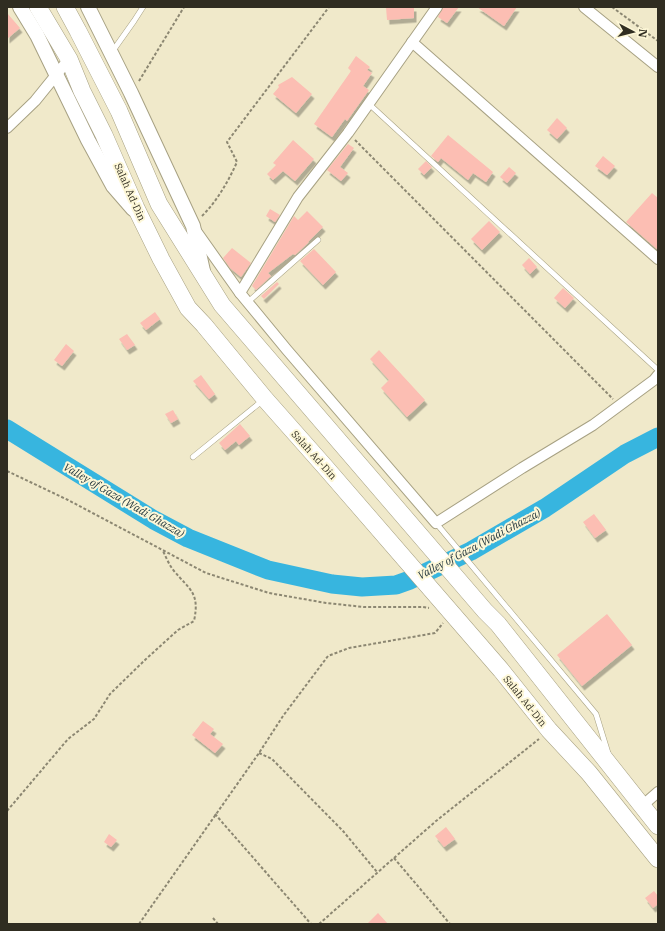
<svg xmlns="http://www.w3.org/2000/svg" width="665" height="931" font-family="'IBM Plex Serif',serif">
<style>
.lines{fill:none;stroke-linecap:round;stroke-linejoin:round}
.river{stroke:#37b5df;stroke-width:19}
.building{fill:#fcbeb3;filter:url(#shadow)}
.service-casing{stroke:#a7a183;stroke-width:6}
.minor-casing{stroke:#a7a183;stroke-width:12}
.secondary-casing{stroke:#a7a183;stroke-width:16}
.trunk-casing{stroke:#a7a183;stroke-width:18}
.path{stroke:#8c8772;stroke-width:2;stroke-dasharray:3 2;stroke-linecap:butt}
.service{stroke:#fff;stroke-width:5}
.minor{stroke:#fff;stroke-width:10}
.secondary{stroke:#fff;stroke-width:14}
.trunk{stroke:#fff;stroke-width:17}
.labels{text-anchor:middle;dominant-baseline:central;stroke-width:4;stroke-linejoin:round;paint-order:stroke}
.street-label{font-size:10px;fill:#302d21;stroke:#fdf7d7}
.water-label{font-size:11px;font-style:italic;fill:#1d313a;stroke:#fdf7d7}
</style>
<defs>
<filter id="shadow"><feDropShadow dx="2.5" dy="4.5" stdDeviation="0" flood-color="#0004"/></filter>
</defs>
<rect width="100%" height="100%" fill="#f0e9ca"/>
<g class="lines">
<!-- river -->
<path class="river" d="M7 429 154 520 188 538 268 570 332 584 362 587 396 585 410 580 471 551 545 508 625 454 658 437"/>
</g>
<!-- building -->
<g class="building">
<path d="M386 7H414V18L387 20Z"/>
<path d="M443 7H459L447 23 438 17Z"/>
<path d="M477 7H517L504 26Z"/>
<path d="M7 13 20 28 7 39Z"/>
<path d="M356 56 370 67 367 70 372 73 363 86 369 90 347 121 345 119 332 137 314 124 351 71 348 68Z"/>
<path d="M292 77 312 94 296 113 273 94 279 87 278 85Z"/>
<path d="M557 118 567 128 557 139 547 130Z"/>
<path d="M448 135 493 172 486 182 473 173 468 180 441 158 438 162 431 156Z"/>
<path d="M293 140 314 159 295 181 283 171 273 180 267 174 276 165 273 163Z"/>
<path d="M348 144 354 148 340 167 348 173 341 181 327 170Z"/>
<path d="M603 156 615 166 607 175 595 166Z"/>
<path d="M426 161 432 167 424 175 418 169Z"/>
<path d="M509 167 516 173 507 183 500 177Z"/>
<path d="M652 193 658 198V250L626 222Z"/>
<path d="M270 209 280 215 275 222 266 216Z"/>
<path d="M307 211 323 227 309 241 308 243 295 255 293 254 268 273 271 276 256 290 252 286 294 216 298 220Z"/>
<path d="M489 221 500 232 482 250 471 239Z"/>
<path d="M232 248 251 263 241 277 230 268 223 258Z"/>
<path d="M314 249 336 272 323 285 300 261Z"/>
<path d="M529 258 537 267 530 274 522 265Z"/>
<path d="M277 282 279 284 264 299 261 296Z"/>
<path d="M563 288 574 298 565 308 554 298Z"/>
<path d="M155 312 160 319 146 330 140 323Z"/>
<path d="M127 334 135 345 127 350 119 339Z"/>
<path d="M66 344 74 351 62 366 54 360Z"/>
<path d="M379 350 425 400 407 417 381 388 389 380 370 359Z"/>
<path d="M201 375 215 394 209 399 193 381Z"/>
<path d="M173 410 178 419 171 423 165 414Z"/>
<path d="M240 424 250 436 239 445 236 441 225 450 219 443Z"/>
<path d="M594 514 606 530 595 538 583 522Z"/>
<path d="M607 614 632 645 582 686 557 655Z"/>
<path d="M203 721 214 729 210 734 223 744 215 753 192 735Z"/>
<path d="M446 827 455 839 444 847 435 836Z"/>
<path d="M109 834 117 840 111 847 104 842Z"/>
<path d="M654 891 658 896V904L653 908 645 898Z"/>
<path d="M378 913 388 924H367Z"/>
</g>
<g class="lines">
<defs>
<g id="service">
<path d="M112 52 134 21 143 7"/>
<path d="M369 104 658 370"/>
<path d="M248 302 318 240"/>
<path d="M193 457 262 401"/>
<path d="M436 523 596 714 608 753"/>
</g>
<g id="minor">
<path d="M584 7 658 67"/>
<path d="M412 42 658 259"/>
<path d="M7 128 35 101 69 59"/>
<path d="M196 231 240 293 287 350 436 523 522 468 593 425 654 380 658 375"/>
<path d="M240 293 298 197 348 133 437 7"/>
<path d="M642 806 658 792"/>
</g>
<g id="secondary">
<path d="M20 7 37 35 88 140 113 186 133 209"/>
<path d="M88 7 131 93 193 226 203 271"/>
</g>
<g id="trunk">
<path d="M38 7 69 59 82 91 104 135 136 208 161 259 188 308 204 325 265 399 326 468 501 670 549 730 589 773 658 859"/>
<path d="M65 7 78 31 119 111 159 204 222 305 485 611 498 624 658 826"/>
</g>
</defs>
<!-- service casing -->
<use href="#service" class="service-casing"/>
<!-- minor casing -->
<use href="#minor" class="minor-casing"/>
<!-- secondary casing -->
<use href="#secondary" class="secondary-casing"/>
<!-- trunk casing -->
<use href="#trunk" class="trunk-casing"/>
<!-- path -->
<g class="path">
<path d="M612 7 658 41"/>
<path d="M139 81 184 7"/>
<path d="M355 140 613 399"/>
<path d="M202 216C217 201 228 182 237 162L227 142 329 7"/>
<path d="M7 471 68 500 206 573 269 593 326 603 364 607H423L429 608"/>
<path d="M259 753 272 759 343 831 377 872"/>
<path d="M7 811 68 739 94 719 110 694 146 659 178 630 194 621C200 593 190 590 174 571 169 565 166 557 163 551"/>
<path d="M215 814 311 924"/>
<path d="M394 858 450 924"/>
<path d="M213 918 218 924"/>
<path d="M139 924 259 753 283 716 328 656 349 648 435 633 443 623"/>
<path d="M319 924 436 821 539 739"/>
</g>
<!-- service -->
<use href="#service" class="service"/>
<!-- minor -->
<use href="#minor" class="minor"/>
<!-- secondary -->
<use href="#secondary" class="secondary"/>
<!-- trunk -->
<use href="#trunk" class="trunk"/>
</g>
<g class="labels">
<!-- street labels -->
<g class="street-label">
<text transform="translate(130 192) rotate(66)">Salah Ad-Din</text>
<text transform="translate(314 455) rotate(48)">Salah Ad-Din</text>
<text transform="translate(525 701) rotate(51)">Salah Ad-Din</text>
</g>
<!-- water labels -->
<g class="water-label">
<text transform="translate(124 500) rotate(30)">Valley of Gaza (Wadi Ghazza)</text>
<text transform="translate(479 544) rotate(-28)">Valley of Gaza (Wadi Ghazza)</text>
</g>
</g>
<!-- border -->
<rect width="665" height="931" fill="none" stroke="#302d21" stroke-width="16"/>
<!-- north arrow -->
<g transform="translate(633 32) rotate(97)" stroke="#fdf7d7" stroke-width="3" paint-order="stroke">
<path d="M0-3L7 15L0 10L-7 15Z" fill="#302d21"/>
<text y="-6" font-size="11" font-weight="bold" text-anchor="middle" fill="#302d21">N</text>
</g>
</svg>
